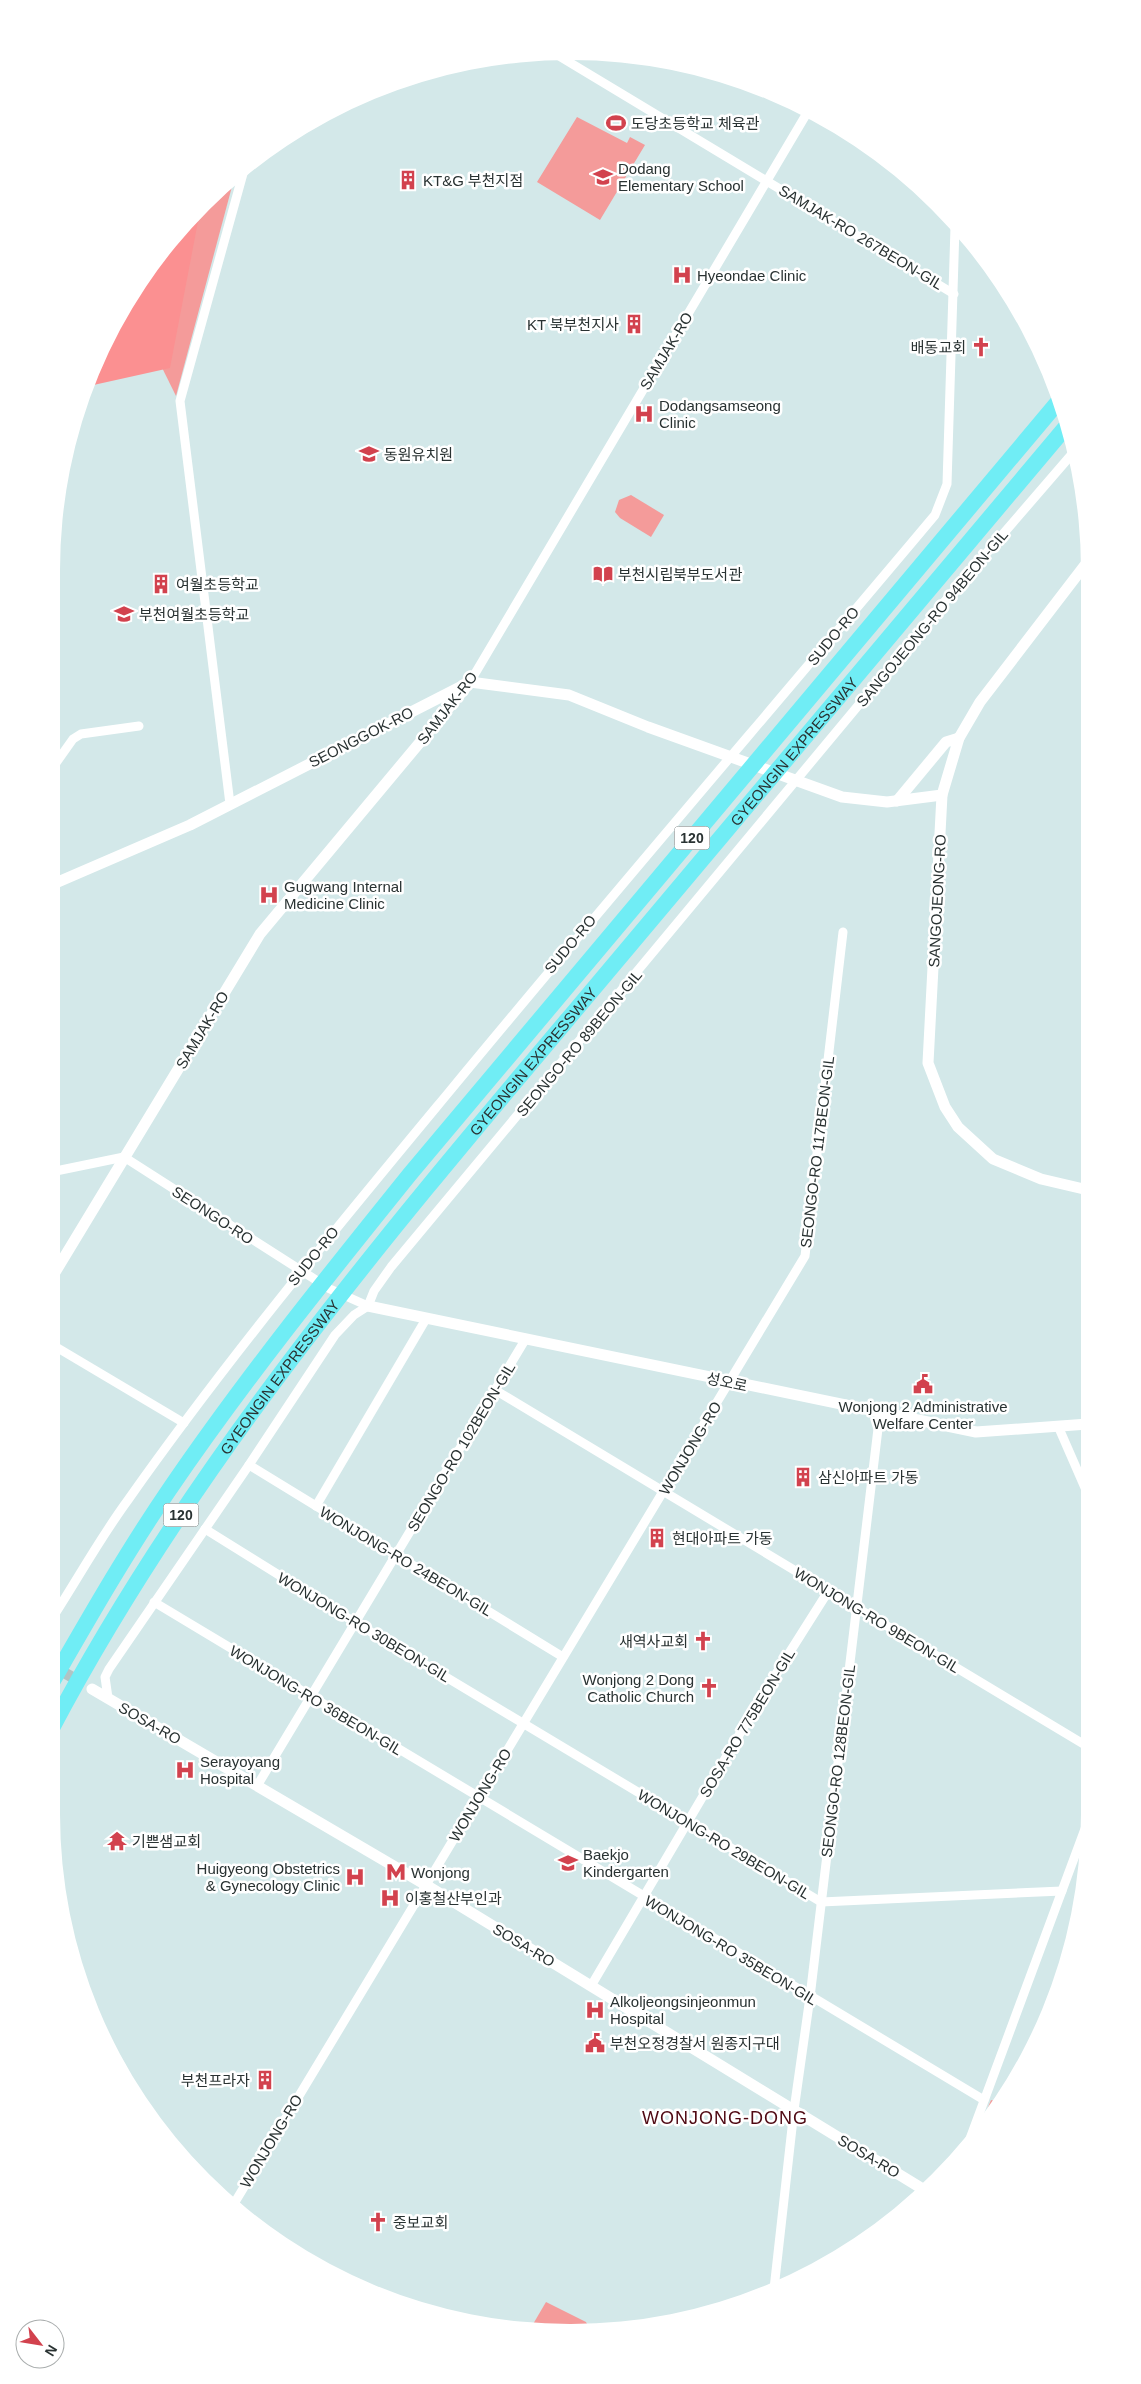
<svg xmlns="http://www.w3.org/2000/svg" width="1141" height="2384" font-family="Arial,'Noto Sans KR',sans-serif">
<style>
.green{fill:#f49b9a}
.forest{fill:#fb9091}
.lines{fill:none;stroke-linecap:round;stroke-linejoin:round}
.tertiary-tunnel{stroke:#b1c4c4;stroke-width:11;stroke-dasharray:11 5.5;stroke-linecap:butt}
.minor{stroke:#fff;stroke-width:9}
.tertiary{stroke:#fff;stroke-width:11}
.motorway{stroke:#70edf5;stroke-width:16}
.labels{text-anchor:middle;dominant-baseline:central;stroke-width:5;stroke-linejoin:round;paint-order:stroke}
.shield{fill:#fff;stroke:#697070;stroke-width:1}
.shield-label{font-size:14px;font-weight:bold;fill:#293232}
.poi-label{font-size:15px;fill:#293232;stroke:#fff;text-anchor:start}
.street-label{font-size:15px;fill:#293232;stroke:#fff}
.quarter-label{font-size:18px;letter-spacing:1px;fill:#4f0913;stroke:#fff}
</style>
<rect width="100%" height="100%" fill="#d3e8e9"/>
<!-- green -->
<g class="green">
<path d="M577 117 627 143 630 137 645 145 600 220 537 182Z"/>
<path d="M234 179 176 396 138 319 160 256 204 203Z"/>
<path d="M631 495 664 515 651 537 620 518 615 512 619 500Z"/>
<path d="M991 2100 1001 2103 979 2130Z"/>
<path d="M546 2302 586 2322 590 2330 529 2331Z"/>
</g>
<!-- forest -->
<path class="forest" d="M201 206 170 368 89 386 91 371 139 282Z"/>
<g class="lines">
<!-- tertiary-tunnel -->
<path class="tertiary-tunnel" d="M51 1665 84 1684"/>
<!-- minor -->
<g class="minor">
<path d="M554 53 954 294"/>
<path d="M470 682 807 113"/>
<path d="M51 770 73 739 81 734 139 726"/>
<path d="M230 804 180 401 244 170"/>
<path d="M51 1172 124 1157 330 1289 368 1306"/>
<path d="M368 1306 374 1291 391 1267 946 600 1072 454"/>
<path d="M51 1344 184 1423"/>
<path d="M495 1390 1090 1748"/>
<path d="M1058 1426 1089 1497"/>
<path d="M249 1465 563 1657"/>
<path d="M316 1506 426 1319"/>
<path d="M205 1529 356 1623 821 1902 1062 1891"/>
<path d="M154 1602 984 2100"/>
<path d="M51 1620C77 1580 100 1538 128 1500 228 1358 338 1226 449 1092 609 898 773 708 935 515L947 484 955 227"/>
<path d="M108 1698 105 1677 109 1669 249 1465 335 1335 354 1315 368 1306"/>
<path d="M257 1786 525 1340"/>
<path d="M591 1986 762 1696 829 1590"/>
<path d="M968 2144 1089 1818"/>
<path d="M232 2207 805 1256 843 932"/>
<path d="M774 2289 794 2110 810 1997 880 1412"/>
</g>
<!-- tertiary -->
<g class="tertiary">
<path d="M1085 565 980 702 959 738 942 795 928 1063 945 1107 958 1127 993 1159 1041 1179 1088 1190"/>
<path d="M897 801 946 742 959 738"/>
<path d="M51 885 190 825 470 682 569 695 648 727 842 797 887 802 942 795"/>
<path d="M51 1279 260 934 467 686"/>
<path d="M368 1306 976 1432 1088 1424"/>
<path d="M92 1689 426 1885 926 2191"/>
</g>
<!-- motorway -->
<g class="motorway">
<path d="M51 1684C89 1618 126 1553 169 1490 244 1380 327 1277 410 1174L1058 402"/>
<path id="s1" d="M51 1730C188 1470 379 1243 568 1019 734 822 900 625 1065 428"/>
</g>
</g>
<!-- icons -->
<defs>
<symbol id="stadium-bare" viewBox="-9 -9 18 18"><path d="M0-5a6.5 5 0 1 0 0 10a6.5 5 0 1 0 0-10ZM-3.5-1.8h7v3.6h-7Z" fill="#d2424e" stroke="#fff" stroke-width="2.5" paint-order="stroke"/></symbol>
<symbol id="school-bare" viewBox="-9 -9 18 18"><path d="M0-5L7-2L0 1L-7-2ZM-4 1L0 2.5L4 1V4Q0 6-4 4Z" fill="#d2424e" stroke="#fff" stroke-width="2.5" paint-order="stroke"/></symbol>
<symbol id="building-bare" viewBox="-9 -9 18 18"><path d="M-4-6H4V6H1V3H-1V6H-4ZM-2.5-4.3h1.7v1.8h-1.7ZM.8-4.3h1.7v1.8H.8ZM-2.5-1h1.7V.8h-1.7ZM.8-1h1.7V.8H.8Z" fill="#d2424e" stroke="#fff" stroke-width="2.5" paint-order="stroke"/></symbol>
<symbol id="hospital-bare" viewBox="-9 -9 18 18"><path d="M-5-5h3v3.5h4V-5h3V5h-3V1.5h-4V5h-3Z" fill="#d2424e" stroke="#fff" stroke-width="2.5" paint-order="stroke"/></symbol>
<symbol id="church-bare" viewBox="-9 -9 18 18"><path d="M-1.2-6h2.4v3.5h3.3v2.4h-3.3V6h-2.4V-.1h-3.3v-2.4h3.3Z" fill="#d2424e" stroke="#fff" stroke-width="2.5" paint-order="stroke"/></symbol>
<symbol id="library-bare" viewBox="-9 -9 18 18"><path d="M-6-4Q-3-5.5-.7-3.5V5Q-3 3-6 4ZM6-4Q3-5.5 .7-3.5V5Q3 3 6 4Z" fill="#d2424e" stroke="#fff" stroke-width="2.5" paint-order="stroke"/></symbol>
<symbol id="civic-bare" viewBox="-9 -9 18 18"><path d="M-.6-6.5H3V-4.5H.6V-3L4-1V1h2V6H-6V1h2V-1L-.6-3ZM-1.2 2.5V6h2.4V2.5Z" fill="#d2424e" stroke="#fff" stroke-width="2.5" paint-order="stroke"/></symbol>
<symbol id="temple-bare" viewBox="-9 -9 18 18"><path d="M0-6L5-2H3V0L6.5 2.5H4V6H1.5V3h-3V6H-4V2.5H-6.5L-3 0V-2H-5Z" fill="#d2424e" stroke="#fff" stroke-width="2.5" paint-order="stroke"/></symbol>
<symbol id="metro-bare" viewBox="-9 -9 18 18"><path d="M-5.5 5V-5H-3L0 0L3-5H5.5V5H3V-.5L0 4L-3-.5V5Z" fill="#d2424e" stroke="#fff" stroke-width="2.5" paint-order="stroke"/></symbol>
</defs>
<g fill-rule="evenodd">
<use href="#stadium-bare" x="602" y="109" width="28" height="28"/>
<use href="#school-bare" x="589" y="163" width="28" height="28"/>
<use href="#building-bare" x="394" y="166" width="28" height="28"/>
<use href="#hospital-bare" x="668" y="261" width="28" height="28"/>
<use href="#building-bare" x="620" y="310" width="28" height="28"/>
<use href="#church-bare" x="967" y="333" width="28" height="28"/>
<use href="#hospital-bare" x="630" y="400" width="28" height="28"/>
<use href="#school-bare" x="355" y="440" width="28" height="28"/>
<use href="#library-bare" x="589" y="560" width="28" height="28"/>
<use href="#building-bare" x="147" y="570" width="28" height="28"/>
<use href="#school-bare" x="110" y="600" width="28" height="28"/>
<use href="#hospital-bare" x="255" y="881" width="28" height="28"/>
<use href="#civic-bare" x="909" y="1370" width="28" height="28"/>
<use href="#building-bare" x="789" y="1463" width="28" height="28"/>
<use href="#building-bare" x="643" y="1524" width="28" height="28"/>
<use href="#church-bare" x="689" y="1627" width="28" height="28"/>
<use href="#church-bare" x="695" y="1674" width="28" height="28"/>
<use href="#hospital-bare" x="171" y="1756" width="28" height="28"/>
<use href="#temple-bare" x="103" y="1827" width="28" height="28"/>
<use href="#school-bare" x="554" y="1849" width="28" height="28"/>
<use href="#metro-bare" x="382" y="1858" width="28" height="28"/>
<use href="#hospital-bare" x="341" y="1863" width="28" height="28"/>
<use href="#hospital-bare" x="376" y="1884" width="28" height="28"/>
<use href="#hospital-bare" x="581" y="1996" width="28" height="28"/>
<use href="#civic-bare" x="581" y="2029" width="28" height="28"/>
<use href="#building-bare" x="251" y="2066" width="28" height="28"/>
<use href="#church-bare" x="364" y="2208" width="28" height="28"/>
</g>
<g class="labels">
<!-- shield labels -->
<g class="shield">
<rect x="674.5" y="826.5" width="35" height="23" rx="4"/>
<rect x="163.5" y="1503.5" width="35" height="23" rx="4"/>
</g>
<g class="shield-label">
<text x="692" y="838">120</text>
<text x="181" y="1515">120</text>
</g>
<!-- poi labels -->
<g class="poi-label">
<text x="631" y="123">도당초등학교 체육관</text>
<text x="618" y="168">Dodang<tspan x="618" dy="17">Elementary School</tspan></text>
<text x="423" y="180">KT&amp;G 부천지점</text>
<text x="697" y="275">Hyeondae Clinic</text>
<text x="619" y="324" text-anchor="end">KT 북부천지사</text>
<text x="966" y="347" text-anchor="end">배동교회</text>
<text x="659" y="405">Dodangsamseong<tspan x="659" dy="17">Clinic</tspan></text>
<text x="384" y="454">동원유치원</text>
<text x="618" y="574">부천시립북부도서관</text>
<text x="176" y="584">여월초등학교</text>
<text x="139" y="614">부천여월초등학교</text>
<text x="284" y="886">Gugwang Internal<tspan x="284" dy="17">Medicine Clinic</tspan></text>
<text x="923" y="1406" text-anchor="middle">Wonjong 2 Administrative<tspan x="923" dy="17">Welfare Center</tspan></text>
<text x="818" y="1477">삼신아파트 가동</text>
<text x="672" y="1538">현대아파트 가동</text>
<text x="688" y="1641" text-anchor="end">새역사교회</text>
<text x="694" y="1679" text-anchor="end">Wonjong 2 Dong<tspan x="694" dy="17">Catholic Church</tspan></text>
<text x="200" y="1761">Serayoyang<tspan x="200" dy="17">Hospital</tspan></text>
<text x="132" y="1841">기쁜샘교회</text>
<text x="583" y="1854">Baekjo<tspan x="583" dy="17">Kindergarten</tspan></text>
<text x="340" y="1868" text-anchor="end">Huigyeong Obstetrics<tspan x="340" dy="17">&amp; Gynecology Clinic</tspan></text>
<text x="411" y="1872">Wonjong</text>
<text x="405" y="1898">이홍철산부인과</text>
<text x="610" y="2001">Alkoljeongsinjeonmun<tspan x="610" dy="17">Hospital</tspan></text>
<text x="610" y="2043">부천오정경찰서 원종지구대</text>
<text x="250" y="2080" text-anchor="end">부천프라자</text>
<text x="393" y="2222">중보교회</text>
</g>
<!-- street labels -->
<g class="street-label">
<text transform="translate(861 237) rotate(31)">SAMJAK-RO 267BEON-GIL</text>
<text transform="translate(666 351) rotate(-59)">SAMJAK-RO</text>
<text transform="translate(932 618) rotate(-50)">SANGOJEONG-RO 94BEON-GIL</text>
<text transform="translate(833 636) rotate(-50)">SUDO-RO</text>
<text transform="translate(447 708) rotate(-52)">SAMJAK-RO</text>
<text transform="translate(361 737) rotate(-27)">SEONGGOK-RO</text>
<text stroke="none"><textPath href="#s1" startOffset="1231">GYEONGIN EXPRESSWAY</textPath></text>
<text transform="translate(937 901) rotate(-87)">SANGOJEONG-RO</text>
<text transform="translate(570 944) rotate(-50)">SUDO-RO</text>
<text transform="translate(202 1030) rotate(-59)">SAMJAK-RO</text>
<text transform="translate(579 1043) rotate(-50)">SEONGO-RO 89BEON-GIL</text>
<text stroke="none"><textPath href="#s1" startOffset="826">GYEONGIN EXPRESSWAY</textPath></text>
<text transform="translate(817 1152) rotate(-83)">SEONGO-RO 117BEON-GIL</text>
<text transform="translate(213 1215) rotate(33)">SEONGO-RO</text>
<text transform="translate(313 1256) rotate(-51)">SUDO-RO</text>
<text stroke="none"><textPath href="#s1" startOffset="421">GYEONGIN EXPRESSWAY</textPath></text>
<text transform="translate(727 1382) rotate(12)">성오로</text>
<text transform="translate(461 1447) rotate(-59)">SEONGO-RO 102BEON-GIL</text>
<text transform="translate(690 1448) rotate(-59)">WONJONG-RO</text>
<text transform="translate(406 1561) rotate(31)">WONJONG-RO 24BEON-GIL</text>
<text transform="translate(877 1620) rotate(31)">WONJONG-RO 9BEON-GIL</text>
<text transform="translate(364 1627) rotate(31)">WONJONG-RO 30BEON-GIL</text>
<text transform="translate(316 1700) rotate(31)">WONJONG-RO 36BEON-GIL</text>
<text transform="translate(150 1723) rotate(30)">SOSA-RO</text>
<text transform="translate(747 1723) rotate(-59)">SOSA-RO 775BEON-GIL</text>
<text transform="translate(838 1761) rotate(-83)">SEONGO-RO 128BEON-GIL</text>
<text transform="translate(480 1795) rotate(-59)">WONJONG-RO</text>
<text transform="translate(724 1844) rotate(31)">WONJONG-RO 29BEON-GIL</text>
<text transform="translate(524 1945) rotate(31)">SOSA-RO</text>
<text transform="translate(731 1950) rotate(31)">WONJONG-RO 35BEON-GIL</text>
<text transform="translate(271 2141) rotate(-59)">WONJONG-RO</text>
<text transform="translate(869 2156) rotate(31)">SOSA-RO</text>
</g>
<!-- quarter labels -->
<g class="quarter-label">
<text x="725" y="2118">WONJONG-DONG</text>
</g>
</g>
<!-- crop -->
<path d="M0 0H1141V2384H0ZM570 60H571A510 510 0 0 1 1081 570V1814A510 510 0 0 1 571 2324H570A510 510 0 0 1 60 1814V570A510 510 0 0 1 570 60Z" fill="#fff" fill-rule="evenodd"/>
<!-- north arrow -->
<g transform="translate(40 2344) rotate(121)"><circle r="24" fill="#ffffff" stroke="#a9adad"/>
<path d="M0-4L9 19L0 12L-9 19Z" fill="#d2424e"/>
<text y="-8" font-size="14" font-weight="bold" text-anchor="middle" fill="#293232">N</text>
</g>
</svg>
